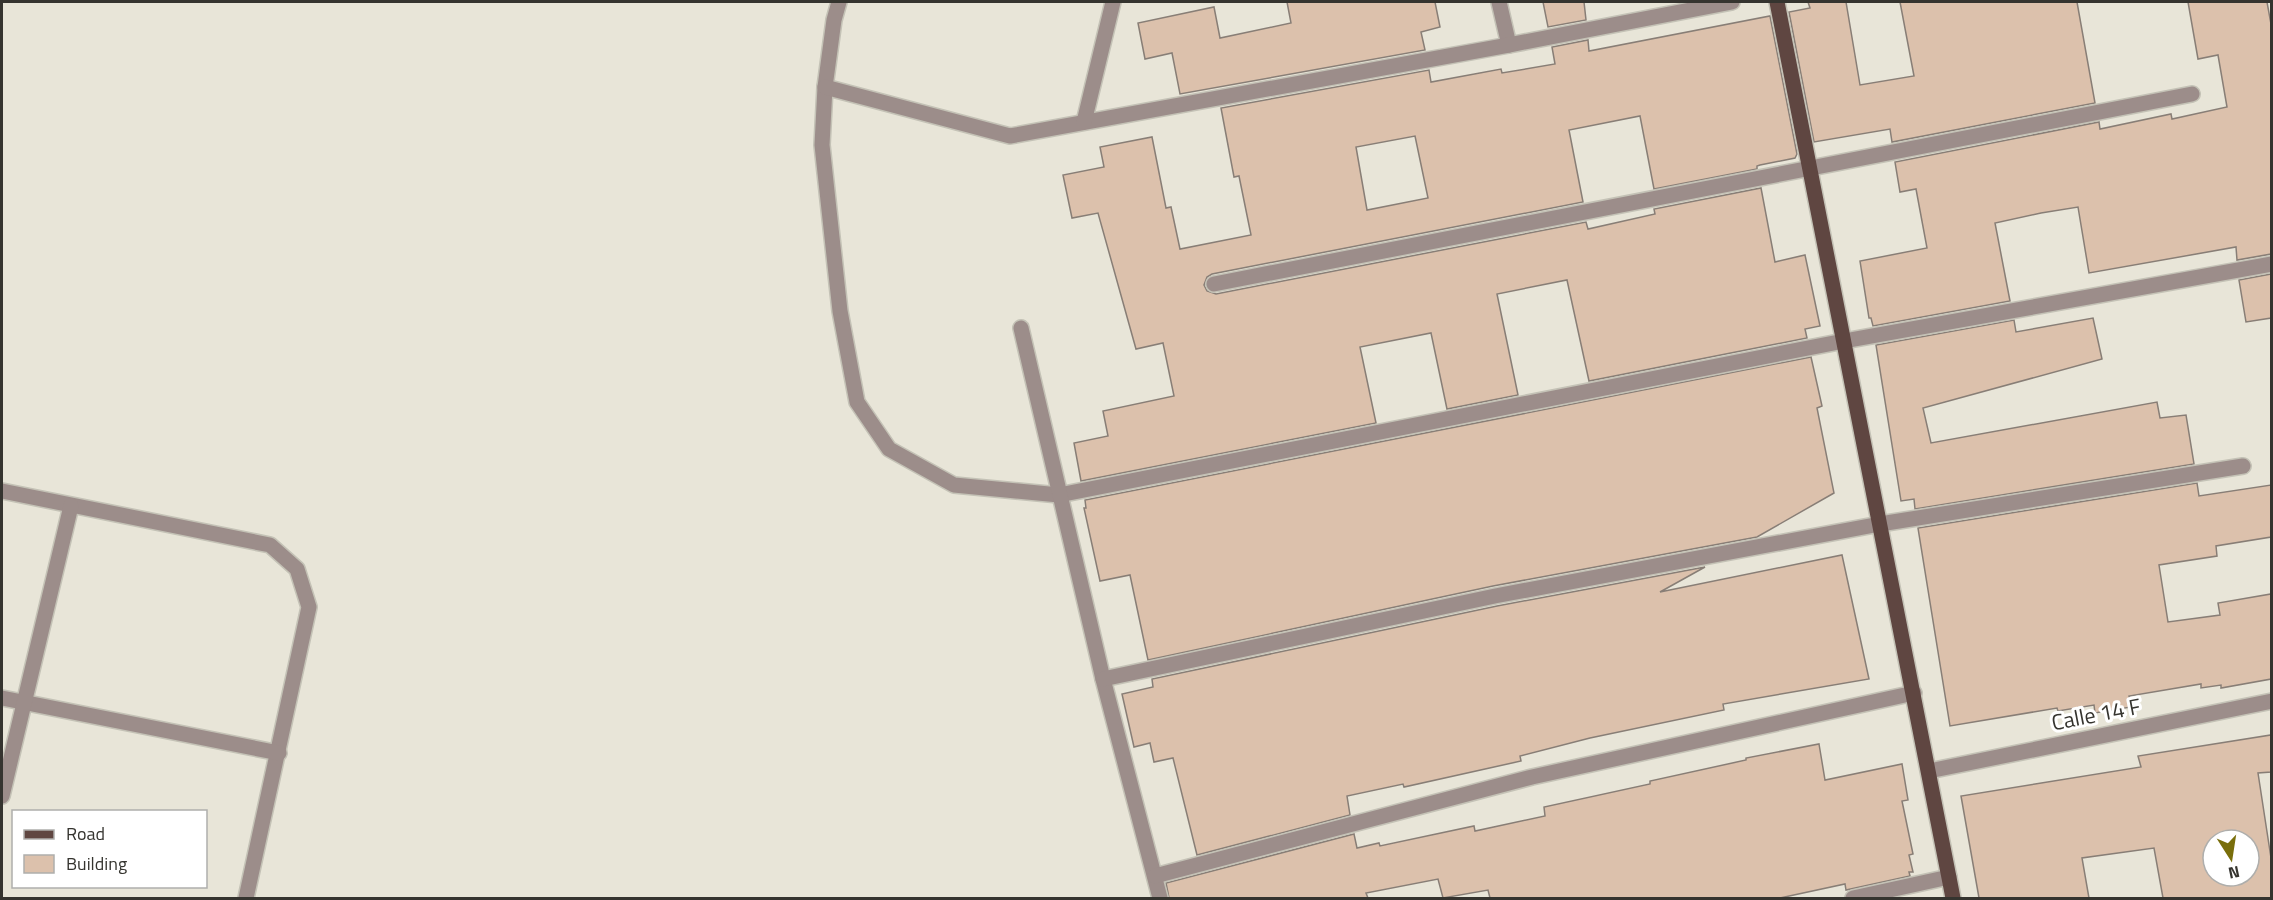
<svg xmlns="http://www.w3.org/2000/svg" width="2273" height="900" font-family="'Titillium Web',sans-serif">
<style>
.building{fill:#dcc1ac;stroke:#887e76;stroke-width:1.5;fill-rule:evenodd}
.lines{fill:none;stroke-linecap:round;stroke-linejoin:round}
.minor-casing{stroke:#c4c2b6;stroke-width:18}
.major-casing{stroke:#c4c2b6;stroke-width:18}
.minor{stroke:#9c8d8a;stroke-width:15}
.major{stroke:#5f4641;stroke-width:15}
.labels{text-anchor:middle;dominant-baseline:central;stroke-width:6;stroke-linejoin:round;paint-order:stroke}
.street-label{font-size:22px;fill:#35342f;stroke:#fff}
</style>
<rect width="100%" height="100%" fill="#e8e5d8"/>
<!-- building -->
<g class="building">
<path d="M1287 2H1435L1440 27 1421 32 1425 50 1180 94 1172 53 1145 59 1138 23 1214 7 1220 38 1291 23Z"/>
<path d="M1543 2H1584L1586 20 1548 27Z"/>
<path d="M1808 2H1846L1860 85 1914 76 1900 2H2077L2095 103 1892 142 1890 129 1814 142 1789 12 1810 8Z"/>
<path d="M2188 2H2267L2271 24V254L2237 260 2236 247 2089 273 2078 207 2041 213 1995 223 2010 301 1873 326 1871 318H1869L1860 261 1927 248 1916 189 1900 192 1895 162 2099 122 2100 129 2171 114 2172 119 2227 107 2218 55 2198 59Z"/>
<path d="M1770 16 1797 154 1795 158 1760 165 1757 166V169L1654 189 1640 116 1569 130 1583 202 1212 274 1207 277 1204 285 1207 291 1216 294 1586 222 1588 229 1655 214 1654 209 1761 188 1775 262 1805 255 1820 326 1805 329 1807 338 1589 381 1567 280 1497 294 1518 395 1447 409 1431 333 1360 347 1376 423 1081 481 1074 443 1108 436 1103 411 1174 396 1163 343 1136 349 1098 213 1072 218 1063 175 1104 167 1100 147 1152 137 1166 208 1171 207 1180 249 1251 235 1239 176 1234 177 1221 108 1429 70 1431 82 1501 69 1502 73 1555 64 1552 47 1588 40 1589 51ZM1415 136 1428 198 1367 210 1356 147Z"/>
<path d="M2271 274V318L2246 322 2239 280Z"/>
<path d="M2093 318 2102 359 1923 408 1931 443 2157 402 2160 418 2186 415 2194 464 1915 509 1914 499 1901 501 1876 345 2014 320 2016 332Z"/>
<path d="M1811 357 1822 406 1817 408 1834 493 1757 537 1493 586 1148 660 1130 575 1100 581 1084 508H1086L1085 500Z"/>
<path d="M2197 483 2199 496 2271 485V537L2216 546 2217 556 2159 565 2168 622 2220 615 2218 603 2271 594V679L2221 688V685L2201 688V684L2129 696 2131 707 2095 713 2094 705 2058 711 2057 708 1950 726 1918 528Z"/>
<path d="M1842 555 1869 679 1723 704 1724 710 1590 738 1520 756 1521 761 1404 787 1403 784 1347 796 1350 815 1197 855 1173 758 1154 762 1150 743 1134 747 1122 694 1153 687 1152 679 1497 606 1705 567 1660 592Z"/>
<path d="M2271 735V772L2258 773 2271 858V898H2163L2154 848 2082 858 2089 898H1979L1961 796 2141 767 2138 756ZM2213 840H2249V876H2213Z"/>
<path d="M1819 744 1825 780 1902 764 1908 800 1902 801 1913 854 1909 855 1913 872H1909L1910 876 1846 890 1845 884 1780 898H1490L1488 890 1443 898 1438 879 1366 893 1368 898H1169L1166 883 1354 834 1357 848 1379 843 1380 846 1474 826 1475 831 1545 816 1544 807 1650 784V781L1746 760V758Z"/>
</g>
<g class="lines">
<defs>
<g id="minor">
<path d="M839 2 834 20 825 87 822 145 840 311 857 402 889 449 954 485 1059 495 1844 341 2272 264"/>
<path d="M1499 2 1509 45"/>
<path d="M825 87 1010 136 1509 45 1732 2"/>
<path d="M1084 122 1113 2"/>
<path d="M1214 284 2192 94"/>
<path d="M1021 328 1103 679 1160 898"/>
<path d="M2 491 270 545 297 569 309 607 246 898"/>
<path d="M1103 679 1495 596 1880 524 2243 466"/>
<path d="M2 698 279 753"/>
<path d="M1929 771 2272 701"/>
<path d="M2 796 71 506"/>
<path d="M1155 876 1532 777 1914 693"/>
<path d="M1853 898 1949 877"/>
</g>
<path id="major" d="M1777 2 1953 898"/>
</defs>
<!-- minor casing -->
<use href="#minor" class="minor-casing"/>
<!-- major casing -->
<use href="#major" class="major-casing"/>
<!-- minor -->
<use href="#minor" class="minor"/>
<!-- major -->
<use href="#major" class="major"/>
</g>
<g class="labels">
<!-- street labels -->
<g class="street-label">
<text transform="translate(2096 714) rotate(-11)">Calle 14 F</text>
</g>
</g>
<!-- border -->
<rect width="2273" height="900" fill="none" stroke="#35342f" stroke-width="6"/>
<!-- legend -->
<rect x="12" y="810" width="195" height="78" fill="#ffffff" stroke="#aeaeac" stroke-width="1.5"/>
<rect x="24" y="830" width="30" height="9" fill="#5f4641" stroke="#aeaeac" stroke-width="1.5"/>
<text x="66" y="840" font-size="18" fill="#35342f">Road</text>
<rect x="24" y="855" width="30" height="18" fill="#dcc1ac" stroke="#aeaeac" stroke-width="1.5"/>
<text x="66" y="870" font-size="18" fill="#35342f">Building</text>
<!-- north arrow -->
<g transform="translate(2231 858) rotate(168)"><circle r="28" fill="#ffffff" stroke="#aeaeac" stroke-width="1.5"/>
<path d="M0-4.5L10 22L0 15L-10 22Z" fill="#796e0b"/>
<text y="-9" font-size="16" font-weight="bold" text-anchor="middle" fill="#35342f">N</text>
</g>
</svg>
